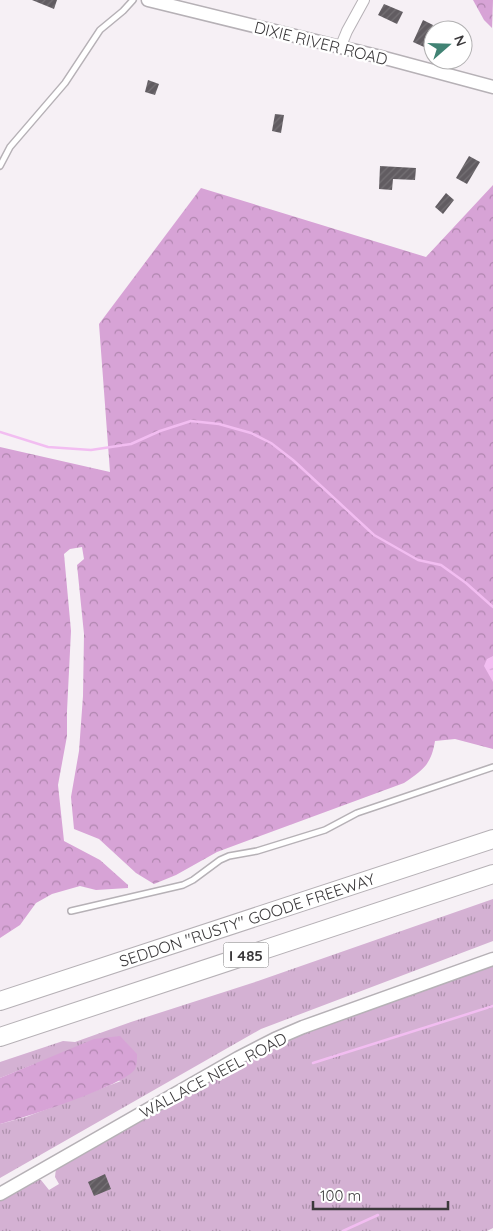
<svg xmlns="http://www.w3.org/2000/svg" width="493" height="1231" font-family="Quicksand,sans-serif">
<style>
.grass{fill:url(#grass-tufts)}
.forest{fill:url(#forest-crowns)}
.water{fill:url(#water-ripples)}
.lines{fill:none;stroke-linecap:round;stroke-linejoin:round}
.stream{stroke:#f2bdf1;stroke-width:2.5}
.building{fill:url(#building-hatch)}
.service-casing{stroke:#b6b1b6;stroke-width:8}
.minor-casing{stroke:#b6b1b6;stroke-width:12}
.tertiary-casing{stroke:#b6b1b6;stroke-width:15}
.motorway-casing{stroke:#b6b1b6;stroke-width:20}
.service{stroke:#fff;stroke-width:5}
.minor{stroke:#fff;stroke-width:10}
.tertiary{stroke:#fff;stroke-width:12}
.motorway{stroke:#fff;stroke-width:18}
.labels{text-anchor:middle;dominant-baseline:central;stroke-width:5;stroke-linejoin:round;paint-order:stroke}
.shield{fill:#fff;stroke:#767476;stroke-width:1}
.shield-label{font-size:15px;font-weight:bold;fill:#3b393b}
.street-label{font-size:16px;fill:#3b393b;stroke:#fff}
</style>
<defs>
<pattern id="grass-tufts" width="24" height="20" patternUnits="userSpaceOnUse" patternTransform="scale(1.25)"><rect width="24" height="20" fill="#d4b1d3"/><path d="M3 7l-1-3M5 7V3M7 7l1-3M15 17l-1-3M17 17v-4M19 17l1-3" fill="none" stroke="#ad91ac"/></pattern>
<pattern id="forest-crowns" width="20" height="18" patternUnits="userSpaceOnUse" patternTransform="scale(1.25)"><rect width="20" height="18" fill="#d7a3d6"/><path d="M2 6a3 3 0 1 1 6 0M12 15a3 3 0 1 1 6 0" fill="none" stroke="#b086af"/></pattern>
<pattern id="water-ripples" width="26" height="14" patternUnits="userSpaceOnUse" patternTransform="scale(1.25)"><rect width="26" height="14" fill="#f2bdf1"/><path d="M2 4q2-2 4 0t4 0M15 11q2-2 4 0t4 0" fill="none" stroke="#d0a3d0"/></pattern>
<pattern id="building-hatch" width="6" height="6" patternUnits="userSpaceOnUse" patternTransform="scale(1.25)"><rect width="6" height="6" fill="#615c61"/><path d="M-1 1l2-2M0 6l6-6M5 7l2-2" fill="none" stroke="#757175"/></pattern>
</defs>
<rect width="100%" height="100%" fill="#f6f0f5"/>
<!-- grass -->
<g class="grass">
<path d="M493 899V941L261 1029 0 1178V1124L26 1117 121 1081 37 1063 0 1078V1062L63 1041 75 1042 131 1022 258 981Z"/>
<path d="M493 965V1228L487 1231H0V1201L37 1180H41L49 1190 59 1184 55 1177 56 1168 263 1051 301 1034Z"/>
</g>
<!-- forest -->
<g class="forest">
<path d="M473 0H493L492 28 484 20Z"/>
<path d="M493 185V749L455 739 435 741C431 765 423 770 404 783L217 852 176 875 154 884 136 873 99 839 74 829 71 797 79 751 83 696 84 634 77 565 84 559 82 547 70 549 64 554 71 631 67 711V736L58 785 64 841 100 860 128 885V888L96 890 80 886 52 894 36 903 20 925 0 938V447L110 472 99 324 201 188 426 257Z"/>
<path d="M120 1036 137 1054C137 1059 137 1066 135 1069 126 1085 21 1119 0 1124V1078L94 1039Z"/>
</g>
<!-- water -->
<path class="water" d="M493 656V682L484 666 487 659Z"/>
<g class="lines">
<!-- stream -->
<g class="stream">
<path d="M0 432 48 447 91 450 131 444 160 431 191 421 219 424 251 433 271 443 293 460 374 535 418 560 441 565 466 583 493 607"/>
<path d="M313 1063 493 1006"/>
<path d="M343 1231 378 1215"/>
</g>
</g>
<!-- building -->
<g class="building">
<path d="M32 0H57L54 9Z"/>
<path d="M384 4 403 12 397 24 378 15Z"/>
<path d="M423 20 433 25 424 47 413 42Z"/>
<path d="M148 80 159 84 155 95 145 92Z"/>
<path d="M275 114 284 115 281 133 272 131Z"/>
<path d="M469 156 480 162 467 184 456 178Z"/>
<path d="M380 166 416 168 415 180 393 179 392 190 379 189Z"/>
<path d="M446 193 454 200 443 214 435 207Z"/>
<path d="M105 1174 111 1189 94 1196 88 1182Z"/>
</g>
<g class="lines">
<defs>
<g id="service">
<path d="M0 166 10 147 65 83 100 30 123 11 133 0"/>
<path d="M71 911 183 885 193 880 220 860 229 856 257 851 325 830 357 813 493 767"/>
</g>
<path id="minor" d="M340 48 347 31 364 0"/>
<g id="tertiary">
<path d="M148 0 381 57 493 87"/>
<path d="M0 1194 238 1058 275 1039 303 1027 493 959"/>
</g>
<g id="motorway">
<path id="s1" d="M0 1001 493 839"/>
<path d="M0 1037 493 874"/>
</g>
</defs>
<!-- service casing -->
<use href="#service" class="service-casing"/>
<!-- minor casing -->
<use href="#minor" class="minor-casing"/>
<!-- tertiary casing -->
<use href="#tertiary" class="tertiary-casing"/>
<!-- motorway casing -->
<use href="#motorway" class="motorway-casing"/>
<!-- service -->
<use href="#service" class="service"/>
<!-- minor -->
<use href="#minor" class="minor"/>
<!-- tertiary -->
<use href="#tertiary" class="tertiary"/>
<!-- motorway -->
<use href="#motorway" class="motorway"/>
</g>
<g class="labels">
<!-- shield labels -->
<rect class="shield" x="223.5" y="942.5" width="45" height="25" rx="4"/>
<g class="shield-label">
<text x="246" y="955">I 485</text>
</g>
<!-- street labels -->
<g class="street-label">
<text transform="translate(321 43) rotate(14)">DIXIE RIVER ROAD</text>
<text stroke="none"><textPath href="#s1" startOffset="260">SEDDON "RUSTY" GOODE FREEWAY</textPath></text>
<text transform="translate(213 1075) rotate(-28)">WALLACE NEEL ROAD</text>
</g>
</g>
<!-- north arrow -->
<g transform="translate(448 45) rotate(70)"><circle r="24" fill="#ffffff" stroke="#b1b0b1"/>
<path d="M0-4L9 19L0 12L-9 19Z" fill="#418374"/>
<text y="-8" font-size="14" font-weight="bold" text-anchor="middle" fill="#3b393b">N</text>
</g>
<!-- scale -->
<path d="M313 1201v8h135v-8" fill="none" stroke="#3b393b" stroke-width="2.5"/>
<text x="320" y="1201" font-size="15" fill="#3b393b" stroke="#ffffff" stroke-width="4" paint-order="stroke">100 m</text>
</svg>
